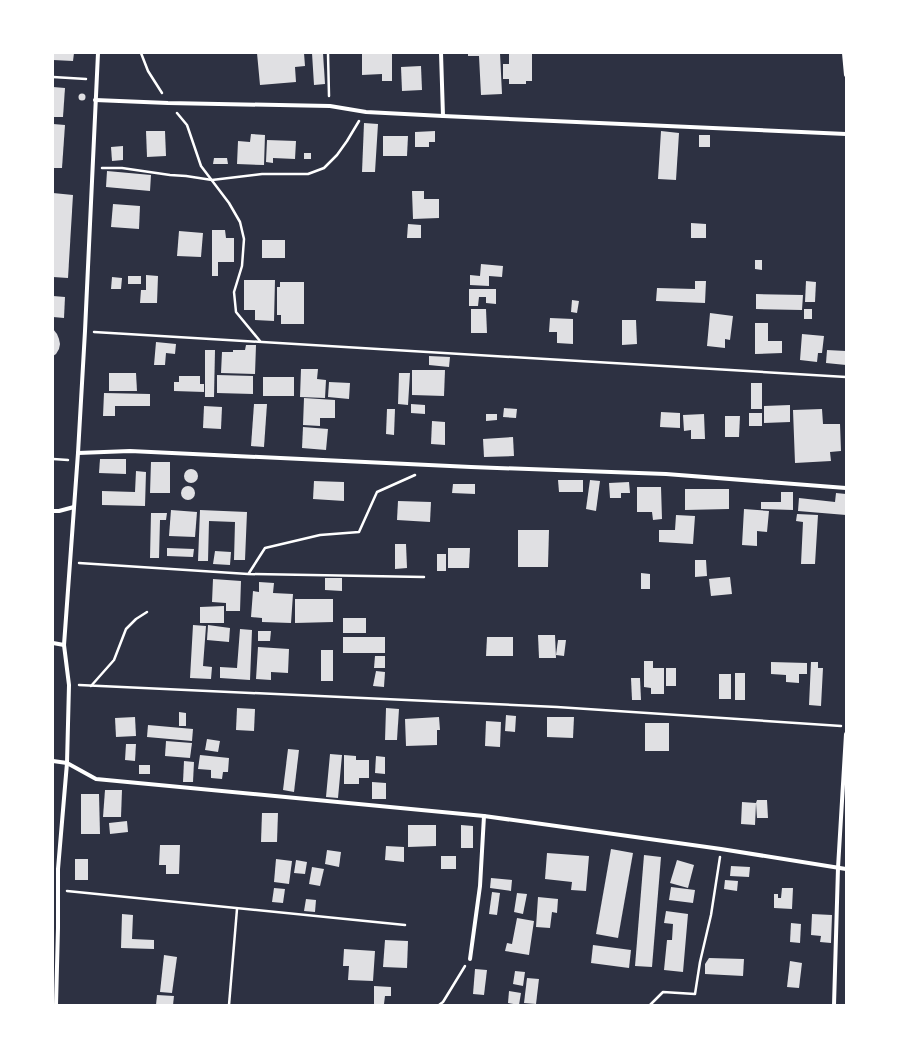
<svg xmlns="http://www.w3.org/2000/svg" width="899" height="1058" font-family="Jost,sans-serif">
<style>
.building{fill:#e0e0e3}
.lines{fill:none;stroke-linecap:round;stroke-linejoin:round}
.path{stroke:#fff;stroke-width:2.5}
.minor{stroke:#fff;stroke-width:4}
</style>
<rect width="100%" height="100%" fill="#2d3142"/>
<!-- building -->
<g class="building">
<path d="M53 53H74L73 61 53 60Z"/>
<path d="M257 53H304L305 66 295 67 296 82 260 85Z"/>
<path d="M312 53H323L325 84 314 85Z"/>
<path d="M362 53H392V81H382V74L362 75Z"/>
<path d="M468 53H500L502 94 481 95 479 56H468Z"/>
<path d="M509 53H532V81H526V84H509V79H503V64H509Z"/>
<path d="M421 66 422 90 402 91 401 67Z"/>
<path d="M53 87 65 88 63 117H53Z"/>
<circle cx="82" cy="97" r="3.5"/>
<path d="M364 123 378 124 375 172H362Z"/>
<path d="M53 124 65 125 62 168H53Z"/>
<path d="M146 131H165L166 156 147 157Z"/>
<path d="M435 131V142H429V147H415V132Z"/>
<path d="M661 131 679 133 676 180 658 179Z"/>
<path d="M251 134 265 135 264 165 237 164 238 141 250 142Z"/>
<rect x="699" y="135" width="11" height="12"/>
<path d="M383 136H408L407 156H383Z"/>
<path d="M267 140 296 141 295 159 273 158V163L266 162Z"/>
<path d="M123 146V160L112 161 111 147Z"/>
<rect x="304" y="153" width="7" height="6"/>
<path d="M214 158H227L228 164H213Z"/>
<path d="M107 171 151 175 150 191 106 187Z"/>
<path d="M412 191H424V199H439V218L413 219Z"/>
<path d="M53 193 73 195 68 278 53 277Z"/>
<path d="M113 204 140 206 139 229 111 227Z"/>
<path d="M691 223 706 224V238H691Z"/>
<path d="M408 224 421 225V238H407Z"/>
<path d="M212 230H225L226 238H234V262H218V276H212Z"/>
<path d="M179 231 203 233 201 257 177 256Z"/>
<rect x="262" y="240" width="23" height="18"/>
<path d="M755 260H762V270L755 269Z"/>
<path d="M481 264 503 266 502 277 489 276V286L470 285V275L480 276Z"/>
<path d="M146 275 158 276 157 303H140L141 290H146Z"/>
<rect x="128" y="276" width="13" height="8"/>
<path d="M112 277 122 278 121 289H111Z"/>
<path d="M244 280H275L274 321 255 320V310H244Z"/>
<path d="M695 281H706L705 303 656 301 657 288 695 289Z"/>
<path d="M806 281 816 282 815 302H805Z"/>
<path d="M280 282H304V324H281V315H277V287H280Z"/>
<path d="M469 289H496V304L486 303V297H479L478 306H469Z"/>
<path d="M756 294 803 295 802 310 756 309Z"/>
<path d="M53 296 65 297 64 318 53 317Z"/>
<path d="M572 300 579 301 577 313 571 312Z"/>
<path d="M471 309H486L487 333H471Z"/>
<rect x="804" y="309" width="8" height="10"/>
<path d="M710 313 733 316 730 340 725 339V348L707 346Z"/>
<path d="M550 318 573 319V344L557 343V332H549Z"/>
<path d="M622 320H636L637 344 622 345Z"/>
<path d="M755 323H768V341H782V353L755 354Z"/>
<path d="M53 329 57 334 59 339 60 344 59 349 56 354 53 356Z"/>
<path d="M802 334 824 336 822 353H818L817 362 800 360Z"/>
<path d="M156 342 176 344 175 354 166 353 165 365H154Z"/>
<path d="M246 345H256L255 374 221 373 222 352H233V350H245Z"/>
<path d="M205 350H215L214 397H205Z"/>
<path d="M827 350 846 351V365L826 363Z"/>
<path d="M429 356 450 357 449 367 429 365Z"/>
<path d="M301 369H318L317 379 326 380 325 398 300 397Z"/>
<path d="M412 370H445L444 396 412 395Z"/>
<path d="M109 373H136L137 391H109Z"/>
<path d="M399 373H410L408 405 398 404Z"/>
<path d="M217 375 253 376V394L217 393Z"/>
<path d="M179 376H200V384H204V392L174 391V382H179Z"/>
<rect x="263" y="377" width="31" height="19"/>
<path d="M329 382 350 383 349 399 328 397Z"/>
<rect x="751" y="383" width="11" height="26"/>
<path d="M104 393 150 394V406H115V416H103Z"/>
<path d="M304 398 335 400V418H320V426L303 425Z"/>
<path d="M254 404H267L264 447 251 446Z"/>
<path d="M411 404 425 405V414L411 413Z"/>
<path d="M790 405V422L764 423V406Z"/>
<path d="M204 406 222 407 221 429 203 428Z"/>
<path d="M504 408 517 409 516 418 503 417Z"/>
<path d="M387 409H395L394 435 386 434Z"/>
<path d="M822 409 823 424H840L841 451 830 452 831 461 795 463 793 410Z"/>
<path d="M661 412 680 413V428L660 427Z"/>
<rect x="749" y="413" width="13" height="13"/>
<path d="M486 414H497V420L486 421Z"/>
<path d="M704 414 705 439H691V430L684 431 683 415Z"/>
<path d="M725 416H740L739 437H725Z"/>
<path d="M432 421 445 422V445L431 444Z"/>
<path d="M303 427 328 429 326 450 302 448Z"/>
<path d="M513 437 514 456 484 457 483 439Z"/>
<path d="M100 459H126V474L99 473Z"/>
<path d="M151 462H170V493H150Z"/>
<circle cx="191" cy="476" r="7"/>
<path d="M136 471 146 472 145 506 102 505V491L135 492Z"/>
<path d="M558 480H583V492H559Z"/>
<path d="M590 480 600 481 596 511 586 509Z"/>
<path d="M314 481 344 482V501L313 499Z"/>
<path d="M629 482 630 493H621V498H610L609 483Z"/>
<path d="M453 484H475V494L452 493Z"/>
<circle cx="188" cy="493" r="7"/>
<path d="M637 487H661L662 519 653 520 652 512H637Z"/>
<path d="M685 489H729V509L685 510Z"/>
<path d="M781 492H793V510L761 509V502H781Z"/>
<path d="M836 493 846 494V515L798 511 799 498 835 502Z"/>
<path d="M398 501 431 502 430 522 397 520Z"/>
<path d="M744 509 769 511 767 532 757 531V546L742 545Z"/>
<path d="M171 510 197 512 195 537 169 536Z"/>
<path d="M200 510 247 512 245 560H234L235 522 209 521 208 561H198Z"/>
<path d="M151 513H167L166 520H160L159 558H150Z"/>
<path d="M797 514 818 515 815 564H801L803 522 796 521Z"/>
<path d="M676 515 695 516 693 544 659 542V530H675Z"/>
<path d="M518 530H549L548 567H518Z"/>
<path d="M395 544H406L407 568 395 569Z"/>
<path d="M167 548 194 549 193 557 167 556Z"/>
<path d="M448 548H470L469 568H448Z"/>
<path d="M215 551 231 552 230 565 213 564Z"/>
<rect x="437" y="554" width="9" height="17"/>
<path d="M695 560H706L707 576 695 577Z"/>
<path d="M641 573 650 574V589H641Z"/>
<path d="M730 577 732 594 711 596 709 579Z"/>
<path d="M325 578H342V591L325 590Z"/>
<path d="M213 579 241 581 240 611H226V603L212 602Z"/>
<path d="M259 582 274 583 273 593 293 594 291 623 262 622V618L251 617 253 591 259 592Z"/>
<path d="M295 599H333V622L295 623Z"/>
<path d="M224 606V623H200V607Z"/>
<rect x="343" y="618" width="23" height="15"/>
<path d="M193 625 206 626 203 666 212 667 211 679 190 678Z"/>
<path d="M208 625 230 628 229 642 207 640Z"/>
<path d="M240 629 252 630 250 680 220 678V667L237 668Z"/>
<path d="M258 631H271L270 641H258Z"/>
<path d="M538 635H555L556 658H539Z"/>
<rect x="343" y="637" width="42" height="16"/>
<path d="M487 637H513V656H486Z"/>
<path d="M558 640H566L564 656 556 655Z"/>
<path d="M258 647 289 649 288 673 271 672V680L256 679Z"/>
<rect x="321" y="650" width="12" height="31"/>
<path d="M375 656H385V668H374Z"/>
<path d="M644 661H653V668H664V694H651V688L644 687Z"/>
<path d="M771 662 807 663V674H799V683L786 682V675L771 674Z"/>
<path d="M811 662H818V668H823L821 706 809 705Z"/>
<rect x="666" y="668" width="10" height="18"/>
<path d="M376 671 385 672 384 687 373 686Z"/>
<rect x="735" y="673" width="10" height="27"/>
<rect x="719" y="674" width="12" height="25"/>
<path d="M631 678H640L641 700H632Z"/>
<path d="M237 708 255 709 254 731 236 730Z"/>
<path d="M386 708 399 709 397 740H385Z"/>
<path d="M179 712 186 713V726H179Z"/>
<path d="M506 715 516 716 515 732 505 731Z"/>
<path d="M135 717 136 736 116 737 115 718Z"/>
<path d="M439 717 440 730H437V745L406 746 405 719Z"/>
<path d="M547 717H574L573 738 547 737Z"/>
<path d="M486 721 501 722 500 747 485 746Z"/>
<rect x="645" y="723" width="24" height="28"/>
<path d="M148 725 193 729 192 741 147 737Z"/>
<path d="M207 739 220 741 218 752 205 750Z"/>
<path d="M166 741 192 743 190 758 165 756Z"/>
<path d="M126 744H136L135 761 125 760Z"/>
<path d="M288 749 299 750 294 792 283 790Z"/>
<path d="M330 754 342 755 338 798 326 797Z"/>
<path d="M200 755 229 758 228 772H223L222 779 211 778V770L198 769Z"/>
<path d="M344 755 356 756V760H369V778H359V784H344Z"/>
<path d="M376 756 385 757V774L375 773Z"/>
<path d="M184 761 194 762 193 782H183Z"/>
<rect x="139" y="765" width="11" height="9"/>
<path d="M372 782 386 783V799H372Z"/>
<path d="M105 790H122L121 817H103Z"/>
<path d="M81 794H99L100 834H81Z"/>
<path d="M757 800H767L768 818H757L756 803 755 825 741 824 742 802 756 803Z"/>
<path d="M262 813H278L277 842H261Z"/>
<path d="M127 821 128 832 110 834 109 823Z"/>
<path d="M408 825H436V846L408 847Z"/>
<path d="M461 825 473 826V848H461Z"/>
<path d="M160 845H180L179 874H166V865H159Z"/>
<path d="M386 846 404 847V862L385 860Z"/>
<path d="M611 849 633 853 618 938 596 934Z"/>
<path d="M327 850 341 852 339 867 325 864Z"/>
<path d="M547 853 589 856 586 891 571 890 572 882 545 879Z"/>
<path d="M644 855 661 857 652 967 635 966Z"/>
<rect x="441" y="856" width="15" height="13"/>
<rect x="75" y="859" width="13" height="21"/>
<path d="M276 859 292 861 289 884 274 882Z"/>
<path d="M296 860 307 862 305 874 294 873Z"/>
<path d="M677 860 694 865 688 888 670 883Z"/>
<path d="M731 866 750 867 749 877 730 876Z"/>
<path d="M312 867 324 869 320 886 309 884Z"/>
<path d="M491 878 512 880 511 891 490 888Z"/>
<path d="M725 880 738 881 737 891 724 889Z"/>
<path d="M671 887 695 890 693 903 669 900Z"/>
<path d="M274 888 285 889 283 903 272 902Z"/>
<path d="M782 888H793L792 909 774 908V894H778V898H781Z"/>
<path d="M492 892 500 893 497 915 489 914Z"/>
<path d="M517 893 527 894 523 914 514 912Z"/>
<path d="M538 897 558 899 557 913 552 912 550 928 536 927Z"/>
<path d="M306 899 316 900 315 912 304 911Z"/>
<path d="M666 911 688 914 683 972 664 970 667 940H672L673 924 664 923Z"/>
<path d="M122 914 133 915 132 939 154 940V949L121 948Z"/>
<path d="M812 914 832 915 831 943 820 942 821 936 811 935Z"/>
<path d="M517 918 534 921 529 955 505 951 507 943 512 944Z"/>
<path d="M791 923 801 924 800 943 790 942Z"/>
<path d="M385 940 408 941 407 968 383 967Z"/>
<path d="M593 945 631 950 629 968 591 963Z"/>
<path d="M344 949 375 951 373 981 348 980 349 966H343Z"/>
<path d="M164 955 177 957 172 993 160 992Z"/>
<path d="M709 958 744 959 743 976 705 974V964Z"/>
<path d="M790 961 802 963 799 988 787 987Z"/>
<path d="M475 969 487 970 484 995 473 994Z"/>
<path d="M515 971 525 972 523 986 513 984Z"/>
<path d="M527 978 539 979 536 1004 524 1003Z"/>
<path d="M374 986 391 987V996H385L384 1004H374Z"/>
<path d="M509 991 521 993 519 1005 508 1003Z"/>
<path d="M157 995 174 996 173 1005H156Z"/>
</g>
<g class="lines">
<!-- path -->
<g class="path">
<path d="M141 53 148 71 162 93"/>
<path d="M328 53 329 96"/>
<path d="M53 77 86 79"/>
<path d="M177 113 187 125 201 166 229 203 240 222 244 239 242 266 234 292 236 312 260 341"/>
<path d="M102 168H122L170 175 186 176 212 180 262 174H308L324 168 337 155 347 141 359 121"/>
<path d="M94 332 846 377"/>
<path d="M53 459 68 460"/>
<path d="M79 563 248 574 424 577"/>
<path d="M249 573 265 548 320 535 359 532 377 492 415 475"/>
<path d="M79 685 557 707 841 726"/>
<path d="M91 686 114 660 126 629 136 619 147 612"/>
<path d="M67 891 405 925"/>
<path d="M229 1005 237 909"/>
<path d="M439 1005 443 1002 465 966"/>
<path d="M650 1005 663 992 695 994 700 962 711 915 720 857"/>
</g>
<!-- minor -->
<g class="minor">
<path d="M441 53 443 116"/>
<path d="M844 53 846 75"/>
<path d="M95 100 168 103 330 106 366 112 443 116 846 134"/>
<path d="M78 453 130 451 471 467 666 474 846 488"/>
<path d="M53 511H59L74 507"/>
<path d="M53 643 64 645"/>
<path d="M53 761 67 763 96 779 484 816 721 849 846 869"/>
<path d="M470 959 480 886 484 816"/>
<path d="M56 1005 58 928V869L67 763 69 685 64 645 78 453 85 331 98 53"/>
<path d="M834 1005 838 868 846 734"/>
</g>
</g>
<!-- border -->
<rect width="899" height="1058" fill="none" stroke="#ffffff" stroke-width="108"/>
</svg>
